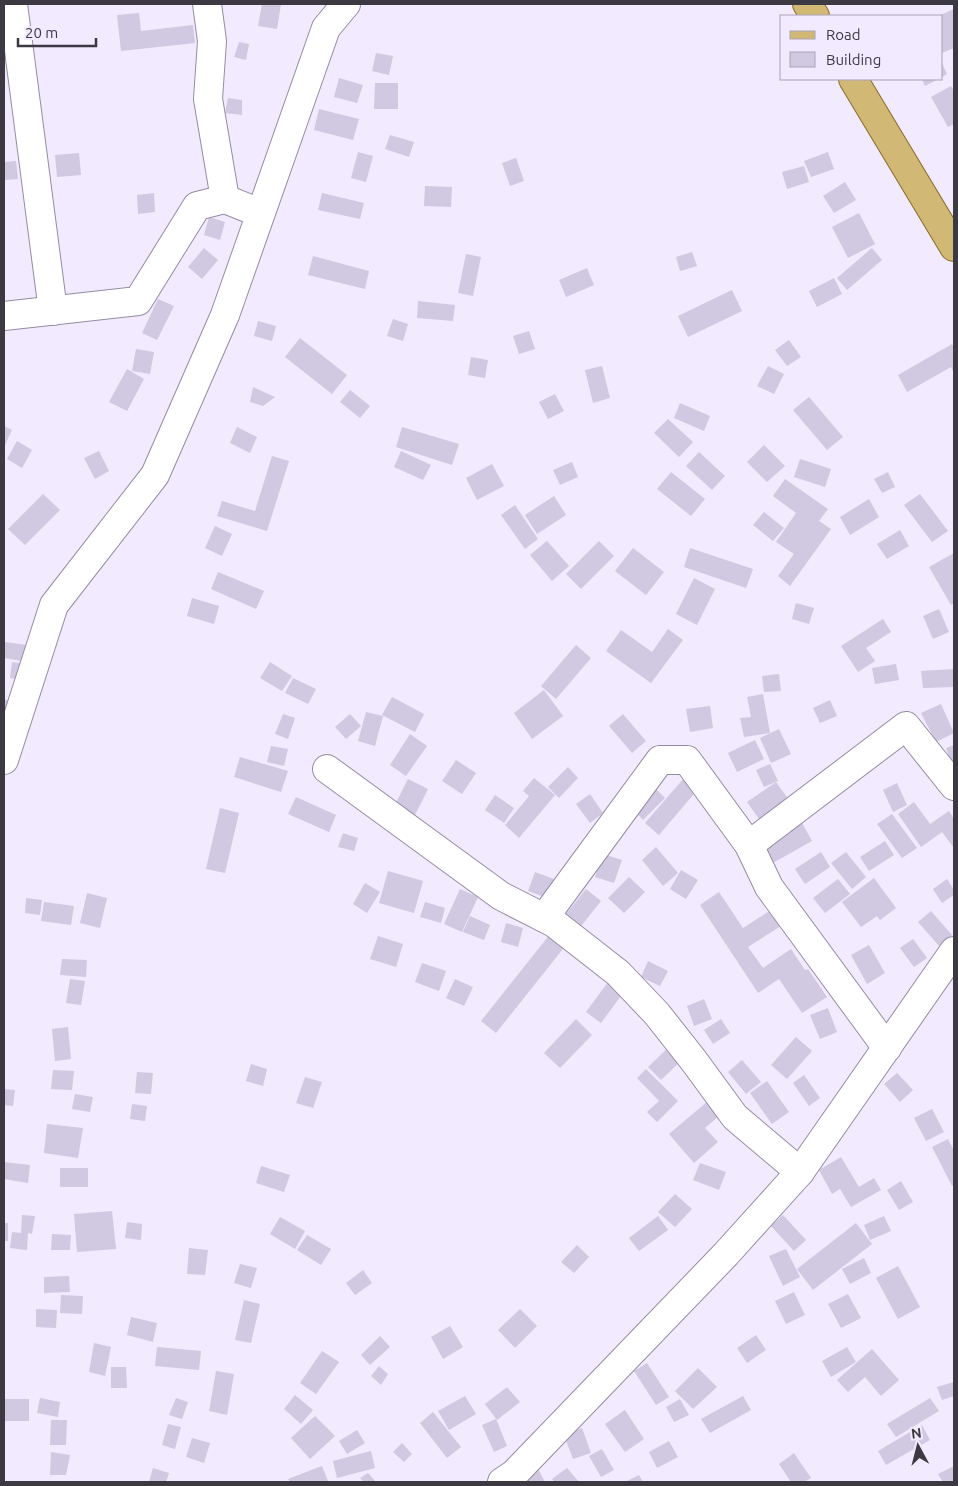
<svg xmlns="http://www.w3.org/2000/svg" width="958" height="1486" font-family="Ubuntu,sans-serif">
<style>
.building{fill:#d1c8e1}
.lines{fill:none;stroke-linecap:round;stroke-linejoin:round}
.street-casing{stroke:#958ca4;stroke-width:30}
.primary-casing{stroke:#896c28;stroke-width:30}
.street{stroke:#fff;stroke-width:28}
.primary{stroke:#d1b875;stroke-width:28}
</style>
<rect width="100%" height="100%" fill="#f2eaff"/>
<!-- building -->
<g class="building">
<path d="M262 4H281L277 29 258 26Z"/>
<path d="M954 9V48L942 53V16H938Z"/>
<path d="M139 13 141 31 193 25 195 43 121 51 117 15Z"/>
<path d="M239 42 249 44 246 60 234 57Z"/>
<path d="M376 53 393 56 389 75 372 71Z"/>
<path d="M942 63 947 74 942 77Z"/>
<path d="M339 78 363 85 357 103 334 97Z"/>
<path d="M922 79H938L925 86Z"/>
<path d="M375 83H398V109H374Z"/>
<path d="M951 86 954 91V124L948 127 931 97Z"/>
<path d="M228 98 242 100V115L225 113Z"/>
<path d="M319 109 359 119 353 140 314 130Z"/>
<path d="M390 135 414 142 409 157 385 149Z"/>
<path d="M358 152 373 156 366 182 351 178Z"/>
<path d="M828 152 834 169 811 177 804 161Z"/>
<path d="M79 153 81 175 57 177 55 155Z"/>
<path d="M516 158 524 181 510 186 502 163Z"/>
<path d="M16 161 18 179 4 180V162Z"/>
<path d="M804 166 809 182 787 189 782 172Z"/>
<path d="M845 182 856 200 834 213 823 196Z"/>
<path d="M425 186 452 187 451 207 424 206Z"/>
<path d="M154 193 155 212 138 214 137 195Z"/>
<path d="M322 193 364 203 360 219 318 210Z"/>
<path d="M859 213 875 244 848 258 832 227Z"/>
<path d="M209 217 225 222 220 240 204 235Z"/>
<path d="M204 248 218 260 202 279 188 267Z"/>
<path d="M872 248 882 260 847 290 837 278Z"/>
<path d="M692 252 697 266 680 271 676 257Z"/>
<path d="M466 254 481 257 473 296 458 293Z"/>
<path d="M313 256 369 271 365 289 308 275Z"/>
<path d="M587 268 594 285 566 297 559 280Z"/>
<path d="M834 278 842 294 817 307 809 291Z"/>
<path d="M732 290 742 311 688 337 678 316Z"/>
<path d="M158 299 174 306 157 340 142 333Z"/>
<path d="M418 301 455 305 453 321 417 318Z"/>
<path d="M393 319 408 324 403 341 387 336Z"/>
<path d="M258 321 276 326 272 341 254 336Z"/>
<path d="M529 331 535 349 519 354 513 336Z"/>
<path d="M300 338 347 375 332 394 285 357Z"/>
<path d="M789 340 801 357 787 366 775 350Z"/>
<path d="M952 344 954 347V373L951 367 907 392 898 375Z"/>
<path d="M136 349 154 352 150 374 132 371Z"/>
<path d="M471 357 488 360 485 378 468 375Z"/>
<path d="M602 366 610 398 593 403 585 370Z"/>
<path d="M768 366 784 374 774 394 757 386Z"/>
<path d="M127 369 144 379 127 411 109 402Z"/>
<path d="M253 387 275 397 263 406 250 402Z"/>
<path d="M350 390 370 406 360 418 340 402Z"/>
<path d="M555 394 564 411 548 419 539 402Z"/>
<path d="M809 397 843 437 827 450 793 410Z"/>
<path d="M680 403 710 416 704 431 674 418Z"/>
<path d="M668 419 693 442 679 457 654 433Z"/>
<path d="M4 426 12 430 4 447Z"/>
<path d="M237 427 257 437 250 453 230 443Z"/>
<path d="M402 427 459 444 452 465 396 447Z"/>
<path d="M17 441 32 450 22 468 7 459Z"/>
<path d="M764 445 785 466 767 482 747 462Z"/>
<path d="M99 451 109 471 95 479 84 458Z"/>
<path d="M401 451 431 465 423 480 394 467Z"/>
<path d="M699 452 725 476 712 490 686 466Z"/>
<path d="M272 456 289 461 267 531 217 516 222 501 255 511Z"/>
<path d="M800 459 831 469 825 487 794 477Z"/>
<path d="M572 462 578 477 560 485 553 470Z"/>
<path d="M492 464 504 486 477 500 466 478Z"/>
<path d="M671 472 705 499 691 516 657 489Z"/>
<path d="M888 472 895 487 882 493 874 479Z"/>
<path d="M785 479 828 509 819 521 831 529 790 586 778 576 794 554 776 542 796 513 773 496Z"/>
<path d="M43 494 60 510 25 545 8 529Z"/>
<path d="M920 494 948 531 932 542 904 505Z"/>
<path d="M554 496 566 515 537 534 525 515Z"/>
<path d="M869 499 879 517 850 535 840 517Z"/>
<path d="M515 505 538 539 525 549 501 515Z"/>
<path d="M764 512 784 528 773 541 753 525Z"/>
<path d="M215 526 232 534 222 556 205 548Z"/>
<path d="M900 530 909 546 887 559 877 544Z"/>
<path d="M547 541 569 566 552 581 530 555Z"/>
<path d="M599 541 614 556 581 589 566 574Z"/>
<path d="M633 548 664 572 646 595 615 571Z"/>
<path d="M690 548 753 569 746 588 684 567Z"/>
<path d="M954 553V603L951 605 929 567Z"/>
<path d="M218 572 264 591 256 609 211 589Z"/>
<path d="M694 578 715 589 697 625 676 614Z"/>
<path d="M192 598 219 606 214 624 187 616Z"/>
<path d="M796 603 814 608 809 624 792 619Z"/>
<path d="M939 609 949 632 933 639 923 616Z"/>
<path d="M883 619 891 632 866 648 875 661 858 672 841 646Z"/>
<path d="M668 629 683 640 651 683 606 651 621 630 652 652Z"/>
<path d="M5 642 48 648 46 665 4 658Z"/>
<path d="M576 645 591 658 556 699 541 686Z"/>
<path d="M12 662 45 667 42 683 10 678Z"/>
<path d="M270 662 292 676 282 691 260 678Z"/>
<path d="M896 664 899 680 875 684 872 668Z"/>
<path d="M954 669V687L923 688 921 671Z"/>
<path d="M779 674 781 691 764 692 762 676Z"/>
<path d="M293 678 316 689 308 704 285 693Z"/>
<path d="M544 690 563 716 532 739 514 713Z"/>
<path d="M763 694 770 733 744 737 740 718 751 717 747 697Z"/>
<path d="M392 697 424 714 415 732 382 715Z"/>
<path d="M4 699 10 701 4 716Z"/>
<path d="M830 700 837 716 820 723 813 708Z"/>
<path d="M941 704 954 733 936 742 921 713Z"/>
<path d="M710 706 713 728 690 732 686 709Z"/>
<path d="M366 712 383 716 375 746 358 741Z"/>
<path d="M283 714 295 718 288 739 275 734Z"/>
<path d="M350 714 361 726 346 739 335 727Z"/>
<path d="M623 714 646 741 632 753 609 726Z"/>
<path d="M779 729 791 754 771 763 760 738Z"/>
<path d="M410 734 427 746 406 776 390 765Z"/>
<path d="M755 740 764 759 737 772 728 753Z"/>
<path d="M954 745V761L951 762 946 748Z"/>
<path d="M271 746 288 749 284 766 267 762Z"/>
<path d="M240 757 288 771 281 792 234 777Z"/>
<path d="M456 760 476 773 462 794 442 781Z"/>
<path d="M770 764 778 781 764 787 756 770Z"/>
<path d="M568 767 578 778 559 798 548 787Z"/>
<path d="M685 777 699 788 659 835 645 823Z"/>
<path d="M534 778 555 795 519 838 505 825 529 796 523 791Z"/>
<path d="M408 779 428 789 414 817 394 807Z"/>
<path d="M776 782 789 800 759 819 747 802Z"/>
<path d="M897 783 907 805 893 812 883 790Z"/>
<path d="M655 788 665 798 643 820 633 809Z"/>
<path d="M590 794 603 813 590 823 576 804Z"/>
<path d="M495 795 514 808 504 823 485 810Z"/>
<path d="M296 797 336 815 329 832 288 814Z"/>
<path d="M914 802 930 824 949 811 954 819V848L942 832 921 847 898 814Z"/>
<path d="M220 808 239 813 225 873 206 869Z"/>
<path d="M892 814 917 848 902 858 877 824Z"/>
<path d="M802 823 812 841 771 864 761 847Z"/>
<path d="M343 833 358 838 354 851 338 847Z"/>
<path d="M885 841 894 855 869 871 860 857Z"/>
<path d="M656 847 678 873 663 886 642 860Z"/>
<path d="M821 852 830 867 805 884 795 869Z"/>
<path d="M846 852 866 877 852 889 831 863Z"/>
<path d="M603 854 622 860 614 883 595 877Z"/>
<path d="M681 870 698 880 686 899 670 889Z"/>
<path d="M388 871 423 881 414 913 379 903Z"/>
<path d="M535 872 562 882 555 901 528 891Z"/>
<path d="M629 877 645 892 624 913 608 898Z"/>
<path d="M874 878 896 908 880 920 877 916 861 927 842 902Z"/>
<path d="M838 879 850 894 825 913 813 898Z"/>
<path d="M947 879 954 890V895L942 903 933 889Z"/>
<path d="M365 883 380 892 367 913 353 904Z"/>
<path d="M460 889 478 897 462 932 444 924Z"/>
<path d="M586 889 601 901 496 1033 481 1021Z"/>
<path d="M719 892 743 928 785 901 795 917 748 947 763 968 791 949 805 970 808 969 827 997 802 1013 779 979 758 993 700 905Z"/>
<path d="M87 893 107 898 100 928 80 923Z"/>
<path d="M26 898 42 900 40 915 25 913Z"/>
<path d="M44 902 74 906 71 925 41 921Z"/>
<path d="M425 902 445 908 441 923 420 917Z"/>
<path d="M931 911 952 935 939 946 918 922Z"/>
<path d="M470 916 490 925 484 940 463 932Z"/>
<path d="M506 923 523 928 518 947 501 942Z"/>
<path d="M378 936 403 944 396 967 370 959Z"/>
<path d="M913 939 927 958 914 967 900 948Z"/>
<path d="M869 945 885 973 867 984 851 955Z"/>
<path d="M62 959 87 960 86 977 60 975Z"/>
<path d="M648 961 668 971 660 986 641 977Z"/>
<path d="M422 963 446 971 439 991 415 982Z"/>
<path d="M611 978 626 989 601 1023 586 1012Z"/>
<path d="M70 979 85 981 81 1005 66 1003Z"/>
<path d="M455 979 473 987 464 1006 446 998Z"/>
<path d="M704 999 712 1019 694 1026 687 1006Z"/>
<path d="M828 1008 837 1032 820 1039 810 1015Z"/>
<path d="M576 1019 592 1035 560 1068 544 1053Z"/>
<path d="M721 1019 730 1033 713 1044 704 1030Z"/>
<path d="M68 1027 71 1059 55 1061 52 1029Z"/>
<path d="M796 1037 812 1051 787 1079 771 1065Z"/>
<path d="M671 1045 684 1058 661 1080 648 1067Z"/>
<path d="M742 1060 761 1082 746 1094 728 1072Z"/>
<path d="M251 1064 267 1069 263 1086 246 1081Z"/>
<path d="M646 1069 678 1101 657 1122 647 1112 659 1101 637 1078Z"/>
<path d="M53 1070 74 1071 72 1090 51 1089Z"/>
<path d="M137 1072 153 1073 151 1094 135 1093Z"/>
<path d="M897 1073 913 1090 900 1102 884 1084Z"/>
<path d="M804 1075 820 1098 809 1106 793 1083Z"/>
<path d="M305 1077 322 1082 313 1108 296 1103Z"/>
<path d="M767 1081 789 1112 772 1124 750 1093Z"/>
<path d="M4 1089 15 1090 13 1106 4 1105Z"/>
<path d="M75 1094 93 1097 90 1112 72 1109Z"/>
<path d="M708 1101 720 1115 705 1128 718 1142 694 1163 669 1134Z"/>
<path d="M132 1104 147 1106 145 1121 130 1119Z"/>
<path d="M932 1109 944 1132 926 1141 914 1118Z"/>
<path d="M47 1124 83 1128 78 1158 44 1153Z"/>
<path d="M948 1139 954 1151V1185L952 1186 932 1147Z"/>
<path d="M841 1157 859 1187 874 1178 881 1190 851 1207 840 1189 832 1194 819 1170Z"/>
<path d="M4 1162 30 1165 28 1183 4 1179Z"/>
<path d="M700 1163 726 1172 719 1190 693 1180Z"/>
<path d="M261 1166 290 1175 284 1192 256 1183Z"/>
<rect x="60" y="1168" width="28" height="19"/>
<path d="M901 1181 913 1202 899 1210 887 1190Z"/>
<path d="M675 1194 692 1209 675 1227 658 1212Z"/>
<path d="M112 1211 116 1249 77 1252 74 1214Z"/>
<path d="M22 1215 35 1216 32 1234 28 1233 27 1250 10 1248 12 1232 21 1233Z"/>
<path d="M783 1215 806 1240 794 1251 771 1226Z"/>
<path d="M658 1216 668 1230 639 1251 629 1238Z"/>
<path d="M884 1216 891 1231 870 1240 864 1225Z"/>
<path d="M280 1217 305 1231 295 1249 270 1234Z"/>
<path d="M127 1222 142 1224 141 1240 125 1238Z"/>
<rect x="4" y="1223" width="4" height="18"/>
<path d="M856 1223 872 1244 813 1290 797 1269Z"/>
<path d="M52 1234 71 1235 70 1250H51Z"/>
<path d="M307 1235 331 1249 321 1265 297 1250Z"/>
<path d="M577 1245 589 1257 574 1273 561 1262Z"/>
<path d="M189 1248 208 1250 205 1275 187 1274Z"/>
<path d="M786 1249 800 1277 783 1286 769 1256Z"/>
<path d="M864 1258 871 1273 850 1284 842 1269Z"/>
<path d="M240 1264 257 1268 251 1288 234 1283Z"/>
<path d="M898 1266 920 1307 898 1319 876 1278Z"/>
<path d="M363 1270 372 1283 355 1295 346 1283Z"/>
<path d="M69 1276 70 1292 44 1293V1277Z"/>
<path d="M794 1292 805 1315 786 1324 775 1301Z"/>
<path d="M848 1294 861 1318 841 1328 828 1304Z"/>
<path d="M61 1295 83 1296 82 1314 60 1313Z"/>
<path d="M244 1300 260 1304 251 1343 235 1340Z"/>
<path d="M36 1309 57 1310 56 1328 36 1327Z"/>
<path d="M520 1309 537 1326 515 1348 498 1330Z"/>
<path d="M131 1317 157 1323 153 1342 127 1335Z"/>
<path d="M450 1326 463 1347 443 1359 431 1337Z"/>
<path d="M756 1335 766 1350 747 1363 737 1348Z"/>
<path d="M380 1336 390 1347 370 1365 361 1355Z"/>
<path d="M94 1343 111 1347 105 1376 89 1372Z"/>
<path d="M157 1347 201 1351 199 1370 155 1366Z"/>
<path d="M847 1347 856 1362 831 1377 822 1361Z"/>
<path d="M872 1349 899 1380 881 1396 865 1377 848 1392 837 1380Z"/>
<path d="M322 1351 339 1362 316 1394 300 1383Z"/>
<path d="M647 1363 669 1397 656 1405 634 1371Z"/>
<path d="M379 1366 388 1374 381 1385 371 1376Z"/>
<path d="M111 1367H126L127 1388H111Z"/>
<path d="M698 1368 717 1387 693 1409 675 1391Z"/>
<path d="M216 1371 234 1374 227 1415 209 1411Z"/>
<path d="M954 1382V1396L942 1400 937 1387Z"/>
<path d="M507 1387 520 1402 497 1420 485 1404Z"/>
<path d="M295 1395 313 1410 301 1424 284 1409Z"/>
<path d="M465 1396 476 1414 449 1430 438 1411Z"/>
<path d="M743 1396 751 1410 710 1433 701 1419Z"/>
<path d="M40 1398 60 1402 58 1417 37 1413Z"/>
<path d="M176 1398 188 1402 182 1419 169 1415Z"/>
<path d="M930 1398 939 1411 896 1437 887 1424Z"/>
<rect x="4" y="1399" width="25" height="22"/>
<path d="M680 1399 689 1415 674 1422 666 1407Z"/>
<path d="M625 1410 644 1439 625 1452 605 1424Z"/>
<path d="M433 1412 461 1447 447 1458 420 1423Z"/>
<path d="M315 1416 335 1436 310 1459 291 1438Z"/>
<path d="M496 1419 507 1446 494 1452 482 1425Z"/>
<path d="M51 1420H67L66 1445H50Z"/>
<path d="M168 1424 181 1427 175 1449 162 1445Z"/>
<path d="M922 1425 930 1440 886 1465 878 1451Z"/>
<path d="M582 1428 591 1453 573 1459 564 1435Z"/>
<path d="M357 1430 365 1443 347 1454 339 1441Z"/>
<path d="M192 1438 210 1443 204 1463 186 1457Z"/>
<path d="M669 1441 678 1457 657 1468 649 1452Z"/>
<path d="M402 1443 412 1454 404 1462 393 1452Z"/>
<path d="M602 1449 614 1470 601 1477 589 1456Z"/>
<path d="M371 1451 375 1468 337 1478 333 1461Z"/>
<path d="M51 1452 70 1455 66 1475H50Z"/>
<path d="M794 1453 811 1478 804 1482H791L779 1464Z"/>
<path d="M322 1466 328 1481 325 1482H290L288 1479Z"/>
<path d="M954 1466V1482H943L938 1474Z"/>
<path d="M537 1467 545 1482H522Z"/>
<path d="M153 1468 169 1473 166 1482H149Z"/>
<path d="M567 1468 579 1482H554L552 1479Z"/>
<path d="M368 1473 376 1482H364L360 1478Z"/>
<path d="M639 1475 643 1482H625Z"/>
</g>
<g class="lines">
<defs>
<g id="street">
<path d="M13 4 53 311"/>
<path d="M207 4 212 41 208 99 225 199"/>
<path d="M4 316 138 301 197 206 225 199 260 213"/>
<path d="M4 760 54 605 155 475 225 315 326 28 346 4"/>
<path d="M327 769 501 896 554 923 618 973 657 1014 694 1061 735 1117 800 1172"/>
<path d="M749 845 906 726 954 786"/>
<path d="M544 918 660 760H687L749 845 769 887 887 1048"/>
<path d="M502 1482 514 1474 726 1254 800 1172 954 951"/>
</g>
<g id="primary">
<path d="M807 4 815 16"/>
<path d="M853 79 954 247"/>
</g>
</defs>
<!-- street casing -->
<use href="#street" class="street-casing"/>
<!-- primary casing -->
<use href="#primary" class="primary-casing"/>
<!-- street -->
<use href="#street" class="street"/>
<!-- primary -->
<use href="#primary" class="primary"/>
</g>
<!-- border -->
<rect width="958" height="1486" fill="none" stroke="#3c3943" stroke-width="10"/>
<!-- legend -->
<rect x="780" y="15" width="162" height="65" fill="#f2eaff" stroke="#a9a3b4"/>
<rect x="790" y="31" width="25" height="8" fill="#d1b875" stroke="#a9a3b4"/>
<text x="826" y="40" font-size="15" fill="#3c3943">Road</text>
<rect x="790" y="52" width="25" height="15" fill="#d1c8e1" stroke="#a9a3b4"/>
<text x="826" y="65" font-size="15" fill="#3c3943">Building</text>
<!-- north arrow -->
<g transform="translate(918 1446) rotate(353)" stroke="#f2eaff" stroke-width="4" paint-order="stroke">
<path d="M0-4L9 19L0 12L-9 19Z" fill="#3c3943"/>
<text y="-8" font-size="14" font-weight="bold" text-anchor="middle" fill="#3c3943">N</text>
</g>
<!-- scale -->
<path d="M18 38v8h78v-8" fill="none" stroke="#3c3943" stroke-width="2.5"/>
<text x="25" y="38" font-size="15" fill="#3c3943" stroke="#f2eaff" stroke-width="4" paint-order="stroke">20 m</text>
</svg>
